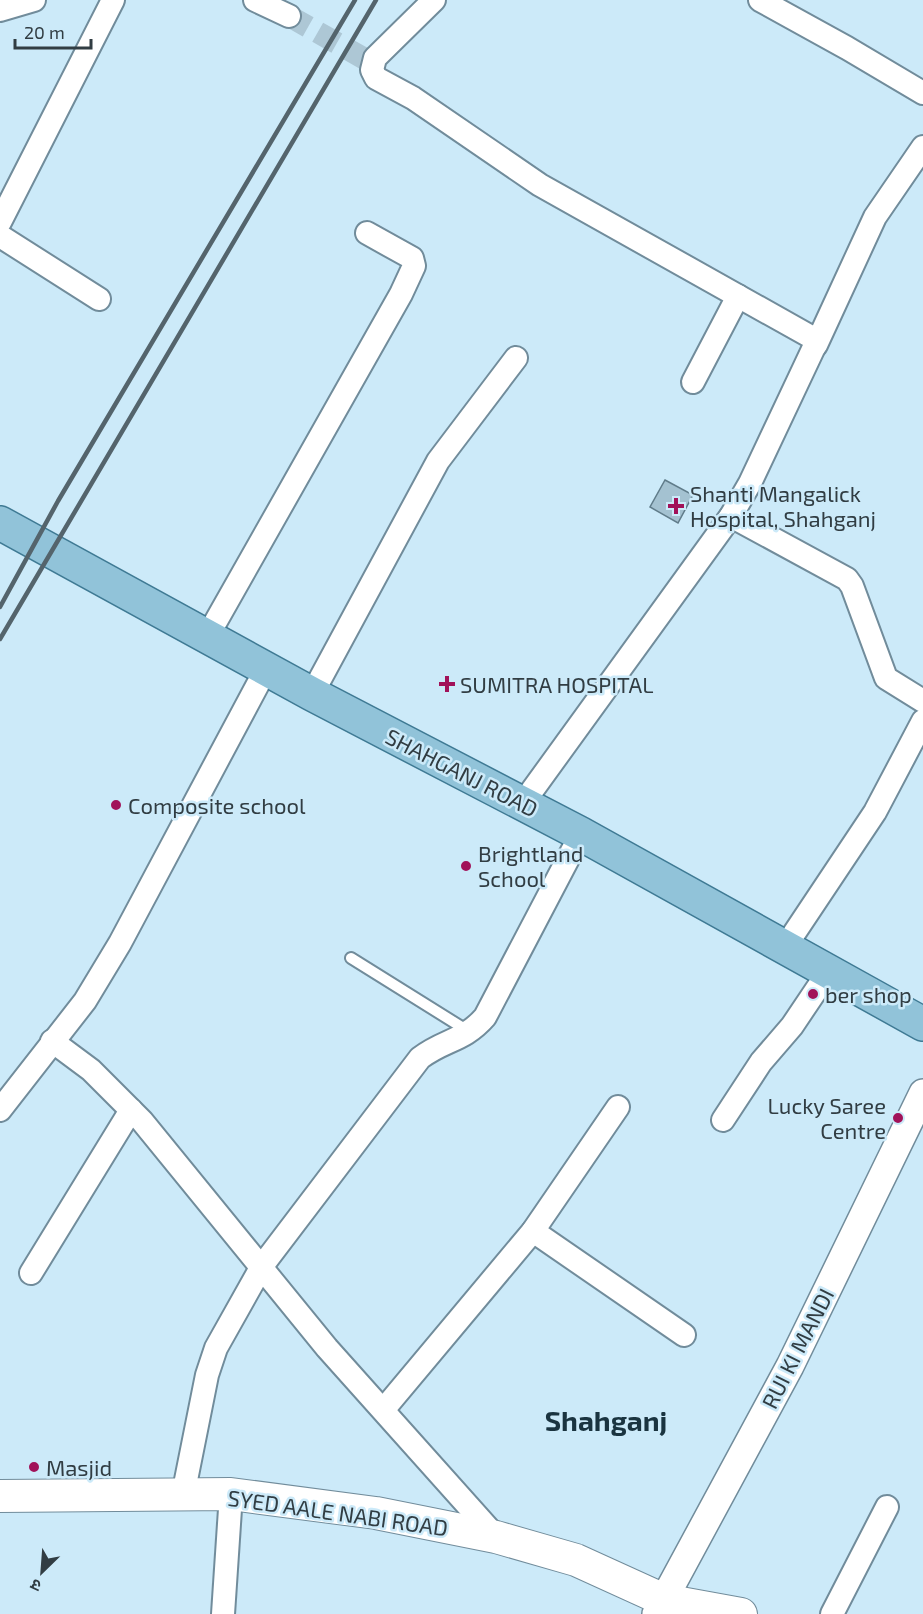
<svg xmlns="http://www.w3.org/2000/svg" width="923" height="1614" font-family="'Exo 2','Noto Sans Devanagari',sans-serif">
<style>
.building{fill:#a4c2d1;stroke:#607c8a;stroke-width:1.5}
.lines{fill:none;stroke-linecap:round;stroke-linejoin:round}
.minor-tunnel{stroke:#adc7d5;stroke-width:22;stroke-dasharray:22 11;stroke-linecap:butt}
.service-casing{stroke:#718c9b;stroke-width:14}
.minor-casing{stroke:#718c9b;stroke-width:26}
.tertiary-casing{stroke:#718c9b;stroke-width:30}
.secondary-casing{stroke:#718c9b;stroke-width:34}
.primary-casing{stroke:#3f7a94;stroke-width:36}
.service{stroke:#fff;stroke-width:10}
.minor{stroke:#fff;stroke-width:22}
.tertiary{stroke:#fff;stroke-width:27}
.secondary{stroke:#fff;stroke-width:32}
.primary{stroke:#91c3d9;stroke-width:33}
.rail{stroke:#54646c;stroke-width:4.5}
.poi-dot{fill:#a11259;stroke:#cceaf9;stroke-width:2}
.labels{text-anchor:middle;dominant-baseline:central;stroke-width:5;stroke-linejoin:round;paint-order:stroke}
.poi-label{font-size:22px;fill:#313d43;stroke:#cceaf9;text-anchor:start}
.street-label{font-size:22px;fill:#313d43;stroke:#cceaf9}
.district-label{font-size:28px;font-weight:bold;fill:#1a3440;stroke:#cceaf9}
</style>
<rect width="100%" height="100%" fill="#cceaf9"/>
<!-- building -->
<path class="building" d="M665 480 693 495 678 523 650 507Z"/>
<g class="lines">
<!-- minor-tunnel -->
<path class="minor-tunnel" d="M289 16 372 63"/>
<defs>
<path id="service" d="M351 958 468 1031"/>
<g id="minor">
<path d="M255 0 289 16"/>
<path d="M434 0 375 58 372 70 376 78 413 98 540 185 813 338 816 343 750 483 731 516 523 803"/>
<path d="M760 0 847 48 923 93"/>
<path d="M0 10 34 0"/>
<path d="M0 222 113 0"/>
<path d="M0 236 99 299"/>
<path d="M816 345 875 217 923 147"/>
<path d="M693 382 738 296"/>
<path d="M731 516 847 579 852 586 886 678 923 701"/>
<path d="M207 637 401 294 414 266 412 258 367 233"/>
<path d="M312 694 438 461 516 358"/>
<path d="M785 947 875 812 923 721"/>
<path d="M52 1041 91 1070 142 1121 327 1348 496 1537"/>
<path d="M0 1110 85 1001 120 943 266 669"/>
<path d="M723 1120 761 1062 792 1026 829 971"/>
<path d="M533 1231 684 1335"/>
<path d="M31 1273 131 1110"/>
<path d="M384 1409 533 1231 618 1107"/>
<path d="M183 1495 207 1375 216 1348 262 1266 420 1058C445 1039 463 1042 485 1017L581 834"/>
<path d="M223 1614 231 1494"/>
<path d="M832 1614 887 1507"/>
</g>
<path id="tertiary" d="M656 1614 790 1366 923 1093"/>
<path id="secondary" d="M0 1496 231 1494 376 1513 496 1537 576 1560 664 1600 741 1614"/>
<path id="primary" d="M0 523 312 694 581 834 923 1024"/>
</defs>
<!-- service casing -->
<use href="#service" class="service-casing"/>
<!-- minor casing -->
<use href="#minor" class="minor-casing"/>
<!-- tertiary casing -->
<use href="#tertiary" class="tertiary-casing"/>
<!-- secondary casing -->
<use href="#secondary" class="secondary-casing"/>
<!-- primary casing -->
<use href="#primary" class="primary-casing"/>
<!-- service -->
<use href="#service" class="service"/>
<!-- minor -->
<use href="#minor" class="minor"/>
<!-- tertiary -->
<use href="#tertiary" class="tertiary"/>
<!-- secondary -->
<use href="#secondary" class="secondary"/>
<!-- primary -->
<use href="#primary" class="primary"/>
<!-- rail -->
<g class="rail">
<path d="M0 607 58 501 355 0"/>
<path d="M0 639 376 0"/>
</g>
</g>
<!-- markers -->
<g class="poi-dot">
<path d="M673 497h6v6h6v6h-6v6h-6v-6h-6v-6h6z"/>
<path d="M444 675h6v6h6v6h-6v6h-6v-6h-6v-6h6z"/>
<circle cx="116" cy="805" r="6"/>
<circle cx="466" cy="866" r="6"/>
<circle cx="813" cy="994" r="6"/>
<circle cx="898" cy="1118" r="6"/>
<circle cx="34" cy="1467" r="6"/>
</g>
<g class="labels">
<!-- poi labels -->
<g class="poi-label">
<text x="690" y="493">Shanti Mangalick<tspan x="690" dy="25">Hospital, Shahganj</tspan></text>
<text x="460" y="684">SUMITRA HOSPITAL</text>
<text x="128" y="805">Composite school</text>
<text x="478" y="853">Brightland<tspan x="478" dy="25">School</tspan></text>
<text x="825" y="994">ber shop</text>
<text x="886" y="1105" text-anchor="end">Lucky Saree<tspan x="886" dy="25">Centre</tspan></text>
<text x="46" y="1467">Masjid</text>
</g>
<!-- street labels -->
<g class="street-label">
<text transform="translate(462 772) rotate(27)">SHAHGANJ ROAD</text>
<text transform="translate(797 1348) rotate(-63)">RUI KI MANDI</text>
<text transform="translate(338 1512) rotate(8)">SYED AALE NABI ROAD</text>
</g>
<!-- district labels -->
<g class="district-label">
<text x="606" y="1420">Shahganj</text>
</g>
</g>
<!-- north arrow -->
<g transform="translate(42 1572) rotate(205)" stroke="#cceaf9" stroke-width="4.5" paint-order="stroke">
<path d="M0-4.5L10 22L0 15L-10 22Z" fill="#313d43"/>
<text y="-9" font-size="16" font-weight="bold" text-anchor="middle" fill="#313d43">उ</text>
</g>
<!-- scale -->
<path d="M15 39v9h76v-9" fill="none" stroke="#313d43" stroke-width="3"/>
<text x="24" y="39" font-size="18" fill="#313d43" stroke="#cceaf9" stroke-width="4.5" paint-order="stroke">20 m</text>
</svg>
